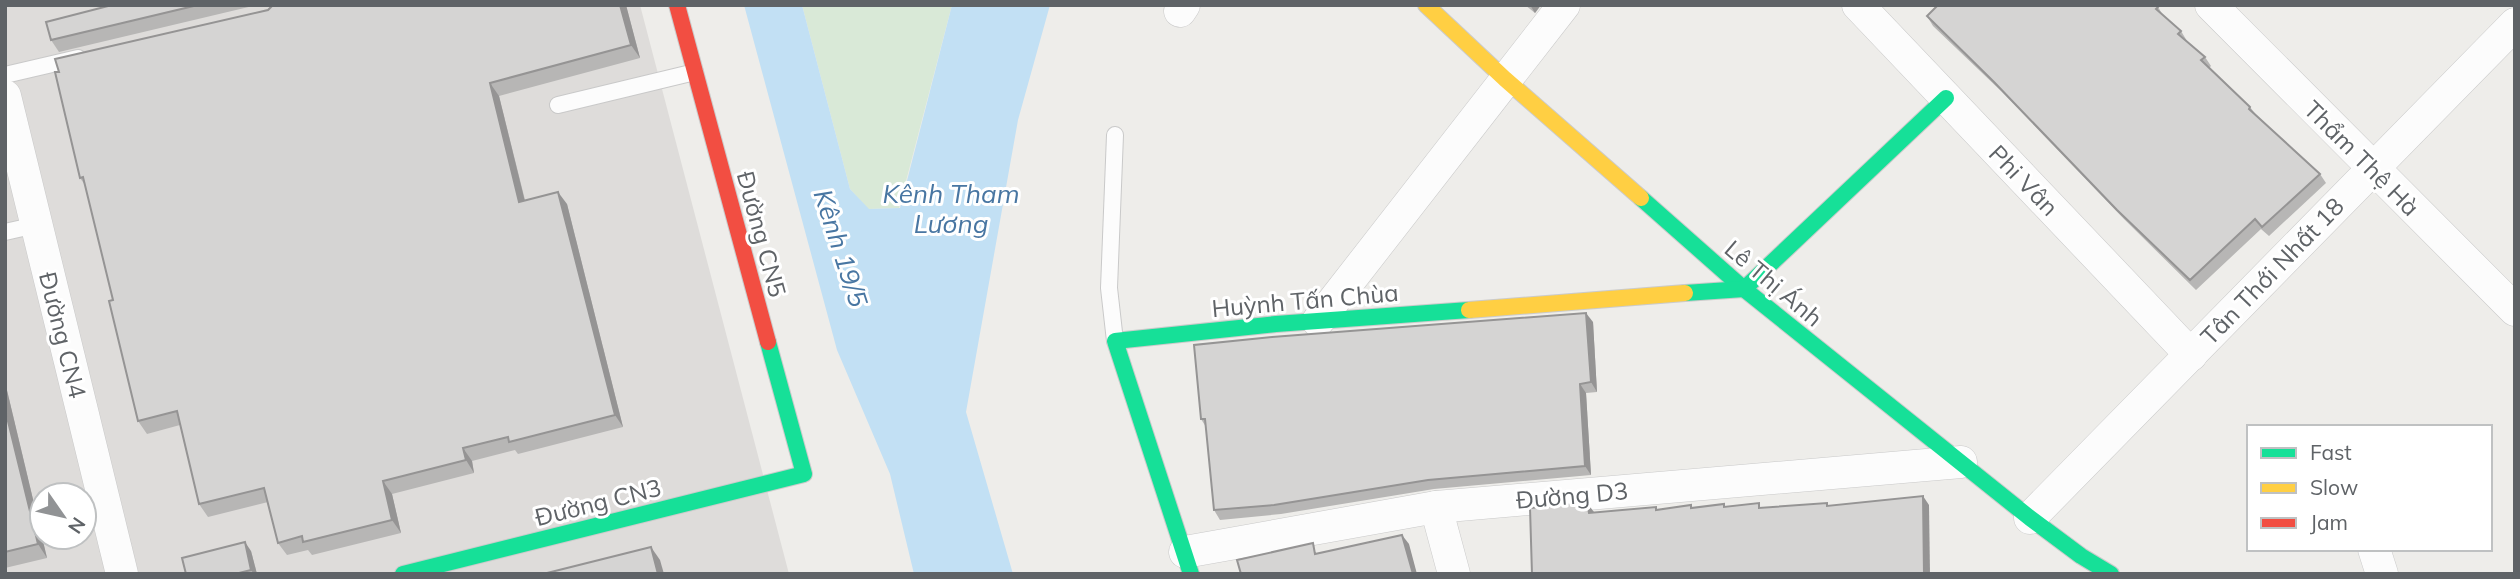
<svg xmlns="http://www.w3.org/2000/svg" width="2520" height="579" font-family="Mulish,sans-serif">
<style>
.industrial{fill:#dedcda;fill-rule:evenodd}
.green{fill:#d9e9d7}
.water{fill:#c2e0f4}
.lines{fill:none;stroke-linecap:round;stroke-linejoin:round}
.lane-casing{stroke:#c9c9c9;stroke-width:18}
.street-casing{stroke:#c9c9c9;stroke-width:33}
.fast-casing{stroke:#cbcbcb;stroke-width:18}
.slow-casing{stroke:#cbcbcb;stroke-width:18}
.jam-casing{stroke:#cbcbcb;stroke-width:18}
.lane{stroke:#fcfcfc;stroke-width:16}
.street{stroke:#fcfcfc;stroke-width:32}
.fast{stroke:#16e098;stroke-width:16}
.slow{stroke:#ffcf43;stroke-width:16}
.jam{stroke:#f24e42;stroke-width:16}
.wall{fill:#b7b6b5}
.shaded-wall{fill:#959494}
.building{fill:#d5d4d3;stroke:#959494;stroke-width:2}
.labels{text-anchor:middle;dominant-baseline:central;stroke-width:6;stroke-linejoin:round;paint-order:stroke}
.street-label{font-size:24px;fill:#5f6367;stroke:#fff}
.water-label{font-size:26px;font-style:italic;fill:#4876a2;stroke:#fff}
</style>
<rect width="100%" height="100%" fill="#eeedea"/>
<!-- industrial -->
<path class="industrial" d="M5 5H640L789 574H5ZM42 495H84V537H42Z"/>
<!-- green -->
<path class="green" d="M802 5H952L899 208 868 209 850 189Z"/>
<!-- water -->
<path class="water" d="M744 5H802L850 189 869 209 900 208 952 5H1050L1018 120 966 412 1013 574H914L890 474 837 350Z"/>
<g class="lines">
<defs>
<g id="lane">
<path d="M5 75 78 58"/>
<path d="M558 105 695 72"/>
<path d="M5 232 36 225"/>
<path d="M1115 341 1109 288 1115 135"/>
</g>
<g id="street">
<path d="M1858 5 2191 355"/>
<path d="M2211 5 2515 310"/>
<path d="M1180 11 1184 5"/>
<path d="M5 96 122 574"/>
<path d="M1318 321 1564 5"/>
<path d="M1436 507 1454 574"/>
<path d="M2030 518 2515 24"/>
<path d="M2374 549 2382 574"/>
<path d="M1185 552 1436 507 1961 462"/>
</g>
<g id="fast">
<path d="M1641 198 1744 289 2030 518 2081 556 2111 574"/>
<path d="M1685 293 1744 289 1946 98"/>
<path d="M403 574 804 474 768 342"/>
<path d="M1191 574 1115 341 1276 324 1469 310"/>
</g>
<g id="slow">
<path d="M1426 5 1505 79 1641 198"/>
<path d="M1469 310 1685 293"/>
</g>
<path id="jam" d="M677 5 768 342"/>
</defs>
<!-- lane casing -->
<use href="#lane" class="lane-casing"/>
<!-- street casing -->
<use href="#street" class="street-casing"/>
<!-- fast casing -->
<use href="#fast" class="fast-casing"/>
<!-- slow casing -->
<use href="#slow" class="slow-casing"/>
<!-- jam casing -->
<use href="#jam" class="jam-casing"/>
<!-- lane -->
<use href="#lane" class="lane"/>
<!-- street -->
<use href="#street" class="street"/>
<!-- fast -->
<use href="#fast" class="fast"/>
<!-- slow -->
<use href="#slow" class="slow"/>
<!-- jam -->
<use href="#jam" class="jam"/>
</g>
<!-- wall -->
<g class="wall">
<path d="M112 5H257L59 52 51 40Z"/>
<path d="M273 5H626L640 58 499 96 525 200 567 204 623 427 518 454 515 450 472 461 474 473 392 494 401 533 312 555 308 550 287 555 278 543 268 502 208 517 199 504 180 425 147 434 138 421 113 300 85 185 80 178Z"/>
<path d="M1525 5H1541L1535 13Z"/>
<path d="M2158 7 2164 17 2181 31 2187 41 2205 57 2211 66 2209 68 2250 107 2257 116 2320 174 2326 183 2269 236 2261 229 2196 290 2124 219 2001 91 1933 26 1927 16Z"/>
<path d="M1593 322 1597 392 1586 393 1591 475 1434 489 1281 514 1220 520 1214 510 1206 427 1201 419Z"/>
<path d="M5 382 47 558 5 568Z"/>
<path d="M251 551 257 574H186Z"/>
</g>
<!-- shaded-wall -->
<g class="shaded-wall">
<path d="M620 5H626L640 58 631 45Z"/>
<path d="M1530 5H1541L1535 13Z"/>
<path d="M490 83 499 96 528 214 519 202Z"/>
<path d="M558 192 567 204 623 427 615 415Z"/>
<path d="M1586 313 1593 322 1597 392 1591 382Z"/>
<path d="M5 382 42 537 47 558 38 544 5 409Z"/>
<path d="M1580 384 1586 393 1591 475 1585 466Z"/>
<path d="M463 448 472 461 474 473 466 460Z"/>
<path d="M383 481 392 494 401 533 392 520Z"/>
<path d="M1923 496 1929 505 1930 574H1924Z"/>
<path d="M1587 503 1594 512 1595 522 1589 513Z"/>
<path d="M1402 535 1409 544 1417 574H1413Z"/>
<path d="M245 542 251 551 257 574H254L251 570Z"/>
<path d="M651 547 660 560 664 574H658Z"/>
</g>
<!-- building -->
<g class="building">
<path d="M112 5H198L51 40 46 22Z"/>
<path d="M273 5H620L631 45 490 83 519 202 558 192 615 415 509 442 508 437 463 448 466 460 383 481 392 520 303 542 302 536 278 543 264 488 199 504 177 411 138 421 109 301 113 300 83 177 80 178 55 72H59L55 59 268 10Z"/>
<path d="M1938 5H2155L2158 7 2156 9 2181 31 2178 34 2205 57 2201 60 2250 107 2249 109 2320 174 2262 227 2255 219 2190 280 2117 210 1994 82 1927 16Z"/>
<path d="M1586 313 1591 382 1580 384 1585 466 1428 480 1274 505 1214 510 1205 419H1201L1194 345 1272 337Z"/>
<path d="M5 409 38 544 5 552Z"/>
<path d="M1923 496 1924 574H1532L1530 508 1587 503 1589 513 1656 507V510L1691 505V508L1724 504V507L1759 503V508L1827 503V506Z"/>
<path d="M1402 535 1413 574H1241L1237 560 1313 543 1315 554Z"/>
<path d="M245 542 251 570 235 574H186L182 558Z"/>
<path d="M651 547 658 574H543Z"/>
</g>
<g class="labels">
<!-- street labels -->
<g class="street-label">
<text transform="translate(2362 158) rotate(45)">Thẩm Thệ Hà</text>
<text transform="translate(2024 180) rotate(46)">Phi Vân</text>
<text transform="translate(762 234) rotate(75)">Đường CN5</text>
<text transform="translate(2272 271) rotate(-46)">Tân Thới Nhất 18</text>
<text transform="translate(1774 283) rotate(40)">Lê Thị Ánh</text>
<text transform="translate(1305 300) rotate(-5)">Huỳnh Tấn Chùa</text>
<text transform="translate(63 335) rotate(76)">Đường CN4</text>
<text transform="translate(1572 495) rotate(-5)">Đường D3</text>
<text transform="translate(598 502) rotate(-14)">Đường CN3</text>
</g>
<!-- water labels -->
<g class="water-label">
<text x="951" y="193">Kênh Tham<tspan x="951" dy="30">Lương</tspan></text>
<text transform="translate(841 248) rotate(72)">Kênh 19/5</text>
</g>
</g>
<!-- border -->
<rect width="2520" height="579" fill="none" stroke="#5f6367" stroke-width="14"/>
<!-- legend -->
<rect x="2247" y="425" width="245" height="126" fill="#ffffff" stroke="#bfc1c2" stroke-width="2"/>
<rect x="2261" y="448" width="35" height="10" fill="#16e098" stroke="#bfc1c2" stroke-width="2"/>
<text x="2310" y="460" font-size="21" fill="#5f6367">Fast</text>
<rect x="2261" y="483" width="35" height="10" fill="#ffcf43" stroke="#bfc1c2" stroke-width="2"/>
<text x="2310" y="495" font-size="21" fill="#5f6367">Slow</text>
<rect x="2261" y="518" width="35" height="10" fill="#f24e42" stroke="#bfc1c2" stroke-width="2"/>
<text x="2310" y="530" font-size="21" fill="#5f6367">Jam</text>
<!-- north arrow -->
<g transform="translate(63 516) rotate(124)"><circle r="33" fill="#ffffff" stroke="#bfc1c2" stroke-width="2"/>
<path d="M0-5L12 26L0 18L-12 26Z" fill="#919395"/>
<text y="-10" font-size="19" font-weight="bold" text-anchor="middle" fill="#5f6367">N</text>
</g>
</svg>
